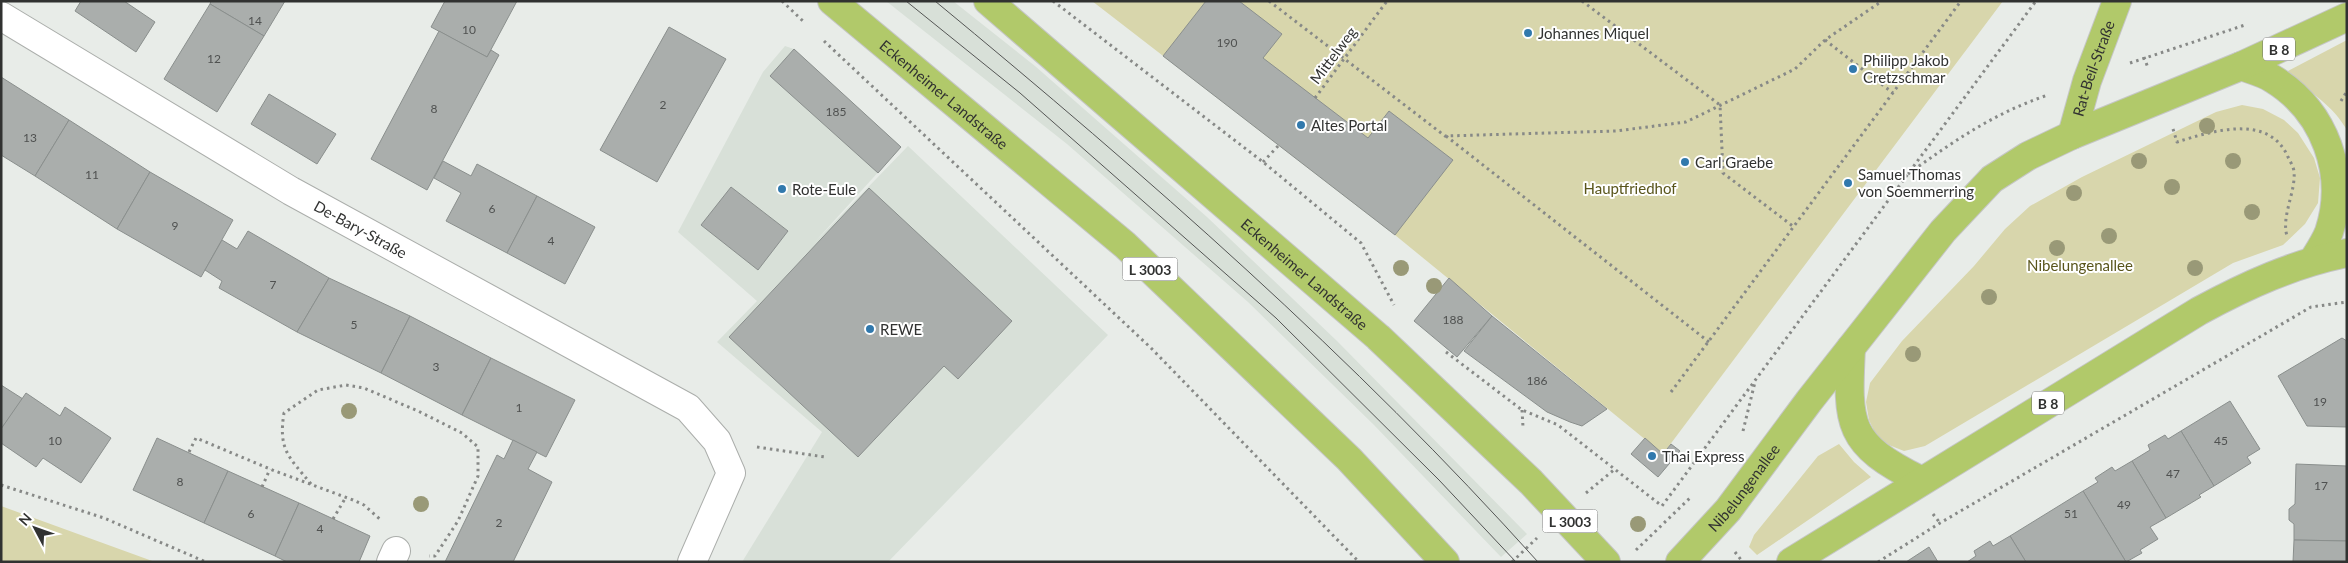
<svg xmlns="http://www.w3.org/2000/svg" width="2348" height="563" font-family="Lato,sans-serif">
<style>
.built{fill:#d8e0d8}
.green{fill:#d8d6ac}
.building{fill:#aaaeac;stroke:#8a8f8d}
.lines{fill:none;stroke-linecap:round;stroke-linejoin:round}
.minor-casing{stroke:#abaeab;stroke-width:30}
.major-casing{stroke:#c5c6c5;stroke-width:30}
.path{stroke:#878987;stroke-width:3;stroke-dasharray:2.5 4;stroke-linecap:butt}
.minor{stroke:#fff;stroke-width:28}
.major{stroke:#b1c96a;stroke-width:28}
.tram{stroke:#545554;stroke-width:1}
.tree{fill:#997}
.poi-dot{fill:#3179ad;stroke:#fff;stroke-width:2}
.labels{text-anchor:middle;dominant-baseline:central;stroke-width:4;stroke-linejoin:round;paint-order:stroke}
.number-label{font-size:12px;fill:#4f5150}
.shield{fill:#fff;stroke:#6f706f;stroke-width:1}
.shield-label{font-size:14px;font-weight:bold;fill:#313231}
.poi-label{font-size:15px;fill:#313231;stroke:#fff;text-anchor:start}
.street-label{font-size:15px;fill:#313231;stroke:#fff}
.park-label{font-size:15px;fill:#59551b;stroke:#fff}
</style>
<rect width="100%" height="100%" fill="#e8ece8"/>
<!-- built -->
<g class="built">
<path d="M886 1H953L1035 66 1207 217 1337 341 1527 534 1501 557 1374 425 1248 302 1067 144Z"/>
<path d="M785 46 794 49 901 147 814 243 908 146 1108 335 888 562H742L822 432 717 342 757 301 678 232 763 72Z"/>
</g>
<!-- green -->
<g class="green">
<path d="M1092 1H2003L1663 454 1395 235Z"/>
<path d="M2347 40V130C2333 105 2307 89 2284 73Z"/>
<path d="M2242 105 2263 109 2284 120 2298 133 2314 158 2320 178 2318 203 2305 224 2283 245 2233 263 1925 446 1904 451 1889 445 1876 435 1869 420 1866 402 1870 383 1902 341 1974 266 2005 229 2030 206 2082 177 2216 112Z"/>
<path d="M1839 444 1854 462 1871 477 1757 555 1749 547 1754 535 1818 456Z"/>
<path d="M1 506 155 562H1Z"/>
</g>
<!-- building -->
<g class="building">
<path d="M81 1H124L155 22 136 52 75 11Z"/>
<path d="M211 1H285L264 36 210 4Z"/>
<path d="M445 1H517L487 57 431 27Z"/>
<path d="M1206 1H1239L1282 34 1263 58 1368 138 1389 111 1453 160 1395 235 1163 56Z"/>
<path d="M210 4 264 36 217 112 164 79Z"/>
<path d="M669 27 726 59 657 182 600 150Z"/>
<path d="M439 31 487 57 491 50 499 55 427 190 371 159Z"/>
<path d="M794 49 901 147 878 173 770 76Z"/>
<path d="M1 77 69 120 35 176 1 155Z"/>
<path d="M269 94 336 134 317 164 251 124Z"/>
<path d="M69 120 150 172 117 229 35 176Z"/>
<path d="M443 161 471 176 477 164 537 196 507 253 446 221 461 193 434 178Z"/>
<path d="M150 172 233 220 201 277 117 229Z"/>
<path d="M731 187 788 231 758 270 701 225Z"/>
<path d="M869 188 1012 321 958 379 944 366 858 457 729 337Z"/>
<path d="M537 196 595 227 565 284 507 253Z"/>
<path d="M248 231 329 278 297 332 219 288 222 281 205 270 222 240 237 249Z"/>
<path d="M329 278 410 316 381 373 297 332Z"/>
<path d="M1449 278 1492 316 1457 357 1414 321Z"/>
<path d="M410 316 491 358 462 415 381 373Z"/>
<path d="M1492 316 1607 409 1582 426 1570 422 1547 412 1464 351Z"/>
<path d="M2342 338 2347 341V427L2307 426 2278 376Z"/>
<path d="M491 358 575 400 546 457 462 415Z"/>
<path d="M1 385 23 399 1 429Z"/>
<path d="M26 393 60 416 65 407 111 438 81 483 43 458 36 467 1 443V429Z"/>
<path d="M2230 401 2260 449 2247 457 2251 463 2214 486 2181 431Z"/>
<path d="M2181 431 2214 486 2199 495 2201 497 2166 518 2132 461 2150 450 2148 445 2165 435 2168 439Z"/>
<path d="M157 438 228 471 204 523 133 490Z"/>
<path d="M1645 438 1663 454 1671 444 1680 451 1658 477 1631 454Z"/>
<path d="M513 440 537 452 528 469 552 482 513 562H445L497 455 504 459Z"/>
<path d="M2132 461 2166 518 2150 527 2158 539 2140 550 2142 553 2126 562 2083 491 2098 482 2095 478 2112 467 2115 471Z"/>
<path d="M2296 464 2347 466V541L2294 540V524L2289 520V509L2295 504Z"/>
<path d="M228 471 299 503 275 556 204 523Z"/>
<path d="M2083 491 2126 562H2026L2010 536Z"/>
<path d="M299 503 370 536 359 562H287L275 556Z"/>
<path d="M2010 536 2026 562H1967L1976 556 1974 551 1990 541 1993 546Z"/>
<path d="M2294 540 2347 541V562H2293Z"/>
<path d="M1929 547 1938 562H1906Z"/>
</g>
<g class="lines">
<defs>
<g id="minor">
<path id="s1" d="M1 16 291 191 688 408 717 441 731 473 692 562"/>
<path d="M391 562 396 551"/>
</g>
<g id="major">
<path id="s2" d="M832 1 1125 245 1349 459 1445 562"/>
<path id="s3" d="M988 1 1378 337 1531 482 1606 562"/>
<path d="M2241 66C2252 70 2264 73 2273 79 2325 111 2348 174 2329 232 2325 242 2319 251 2314 259"/>
<path id="s4" d="M2072 135 2087 81 2117 1"/>
<path d="M1851 348C1847 425 1847 444 1920 480"/>
<path id="s5" d="M1680 562 1728 510 1809 401 1943 231 1992 179 2028 156 2072 135 2241 66 2347 17"/>
<path d="M1791 562 2199 311C2247 285 2293 264 2347 253"/>
</g>
</defs>
<!-- minor casing -->
<use href="#minor" class="minor-casing"/>
<!-- major casing -->
<use href="#major" class="major-casing"/>
<!-- path -->
<g class="path">
<path d="M782 1 805 23"/>
<path d="M1053 1 1263 162 1361 243 1394 305"/>
<path d="M1269 1 1445 136 1616 131 1686 122 1795 69 1825 40 1882 1"/>
<path d="M1582 1 1720 105 1723 173 1794 227"/>
<path d="M1825 40 1893 93"/>
<path d="M824 41 1151 348 1359 562"/>
<path d="M2144 57 2148 68"/>
<path d="M2130 63 2245 25"/>
<path d="M1315 98 1387 1"/>
<path d="M2341 101 2347 91"/>
<path d="M2173 129 2177 142C2212 131 2269 113 2288 157 2290 161 2293 166 2294 171 2296 192 2281 216 2287 236"/>
<path d="M1446 136 1709 342"/>
<path d="M1263 162 1279 145"/>
<path d="M1908 174C1954 141 1994 113 2048 95"/>
<path d="M1446 352 1522 410 1558 425 1662 506 2036 1"/>
<path d="M1671 392 1961 1"/>
<path d="M1522 410 1523 427"/>
<path d="M1743 431 1755 382"/>
<path d="M757 447 825 457"/>
<path d="M189 452 196 438 275 471 353 500 364 505 382 521"/>
<path d="M311 484C289 457 278 450 284 413L318 390 346 385 364 388 418 411 462 433 478 447V476L458 521 435 556H429"/>
<path d="M1 485 104 518 206 562"/>
<path d="M262 487 270 469"/>
<path d="M1586 493 1615 469"/>
<path d="M1933 514 1940 523"/>
<path d="M333 519 346 497"/>
<path d="M1636 550 1691 497"/>
<path d="M1735 552 1742 561"/>
<path d="M1512 562 1537 538"/>
<path d="M1878 562 1940 523 2311 307 2347 302"/>
</g>
<!-- minor -->
<use href="#minor" class="minor"/>
<!-- major -->
<use href="#major" class="major"/>
<!-- tram -->
<g class="tram">
<path d="M906 1 1020 93 1276 318 1439 480 1516 562"/>
<path d="M935 1C1147 176 1354 357 1538 562"/>
</g>
</g>
<!-- trees -->
<g class="tree">
<circle cx="2207" cy="126" r="8"/>
<circle cx="2139" cy="161" r="8"/>
<circle cx="2233" cy="161" r="8"/>
<circle cx="2172" cy="187" r="8"/>
<circle cx="2074" cy="193" r="8"/>
<circle cx="2252" cy="212" r="8"/>
<circle cx="2109" cy="236" r="8"/>
<circle cx="2057" cy="248" r="8"/>
<circle cx="1401" cy="268" r="8"/>
<circle cx="2195" cy="268" r="8"/>
<circle cx="1434" cy="286" r="8"/>
<circle cx="1989" cy="297" r="8"/>
<circle cx="1913" cy="354" r="8"/>
<circle cx="349" cy="411" r="8"/>
<circle cx="421" cy="504" r="8"/>
<circle cx="1638" cy="524" r="8"/>
</g>
<!-- markers -->
<g class="poi-dot">
<circle cx="1528" cy="33" r="5"/>
<circle cx="1853" cy="69" r="5"/>
<circle cx="1301" cy="125" r="5"/>
<circle cx="1685" cy="162" r="5"/>
<circle cx="1848" cy="183" r="5"/>
<circle cx="782" cy="189" r="5"/>
<circle cx="870" cy="329" r="5"/>
<circle cx="1652" cy="456" r="5"/>
</g>
<g class="labels">
<!-- number labels -->
<g class="number-label">
<text x="255" y="20">14</text>
<text x="469" y="29">10</text>
<text x="1227" y="42">190</text>
<text x="214" y="58">12</text>
<text x="663" y="104">2</text>
<text x="434" y="108">8</text>
<text x="836" y="111">185</text>
<text x="30" y="137">13</text>
<text x="92" y="174">11</text>
<text x="492" y="208">6</text>
<text x="175" y="225">9</text>
<text x="551" y="240">4</text>
<text x="273" y="284">7</text>
<text x="1453" y="319">188</text>
<text x="354" y="324">5</text>
<text x="436" y="366">3</text>
<text x="1537" y="380">186</text>
<text x="2320" y="401">19</text>
<text x="519" y="407">1</text>
<text x="55" y="440">10</text>
<text x="2221" y="440">45</text>
<text x="2173" y="473">47</text>
<text x="180" y="481">8</text>
<text x="2321" y="485">17</text>
<text x="2124" y="504">49</text>
<text x="251" y="513">6</text>
<text x="2071" y="513">51</text>
<text x="499" y="522">2</text>
<text x="320" y="528">4</text>
</g>
<!-- shield labels -->
<g class="shield">
<rect x="2263" y="37.5" width="32" height="23" rx="4"/>
<rect x="1122.5" y="257.5" width="55" height="23" rx="4"/>
<rect x="2032" y="391.5" width="32" height="23" rx="4"/>
<rect x="1542.5" y="509.5" width="55" height="23" rx="4"/>
</g>
<g class="shield-label">
<text x="2279" y="49">B 8</text>
<text x="1150" y="269">L 3003</text>
<text x="2048" y="403">B 8</text>
<text x="1570" y="521">L 3003</text>
</g>
<!-- poi labels -->
<g class="poi-label">
<text x="1538" y="33">Johannes Miquel</text>
<text x="1863" y="60">Philipp Jakob<tspan x="1863" dy="17">Cretzschmar</tspan></text>
<text x="1311" y="125">Altes Portal</text>
<text x="1695" y="162">Carl Graebe</text>
<text x="1858" y="174">Samuel Thomas<tspan x="1858" dy="17">von Soemmerring</tspan></text>
<text x="792" y="189">Rote-Eule</text>
<text x="880" y="329">REWE</text>
<text x="1662" y="456">Thai Express</text>
</g>
<!-- street labels -->
<g class="street-label">
<text transform="translate(1333 55) rotate(-53)">Mittelweg</text>
<text stroke="none"><textPath href="#s4" startOffset="70">Rat-Beil-Straße</textPath></text>
<text stroke="none"><textPath href="#s2" startOffset="146">Eckenheimer Landstraße</textPath></text>
<text stroke="none"><textPath href="#s1" startOffset="418">De-Bary-Straße</textPath></text>
<text stroke="none"><textPath href="#s3" startOffset="418">Eckenheimer Landstraße</textPath></text>
<text stroke="none"><textPath href="#s5" startOffset="98">Nibelungenallee</textPath></text>
</g>
<!-- park labels -->
<g class="park-label">
<text x="1630" y="188">Hauptfriedhof</text>
<text x="2080" y="265">Nibelungenallee</text>
</g>
</g>
<!-- border -->
<rect width="2348" height="563" fill="none" stroke="#313231" stroke-width="5"/>
<!-- north arrow -->
<g transform="translate(35 528) rotate(311)" stroke="#ffffff" stroke-width="4" paint-order="stroke">
<path d="M0-4L9 19L0 12L-9 19Z" fill="#313231"/>
<text y="-8" font-size="14" font-weight="bold" text-anchor="middle" fill="#313231">N</text>
</g>
</svg>
